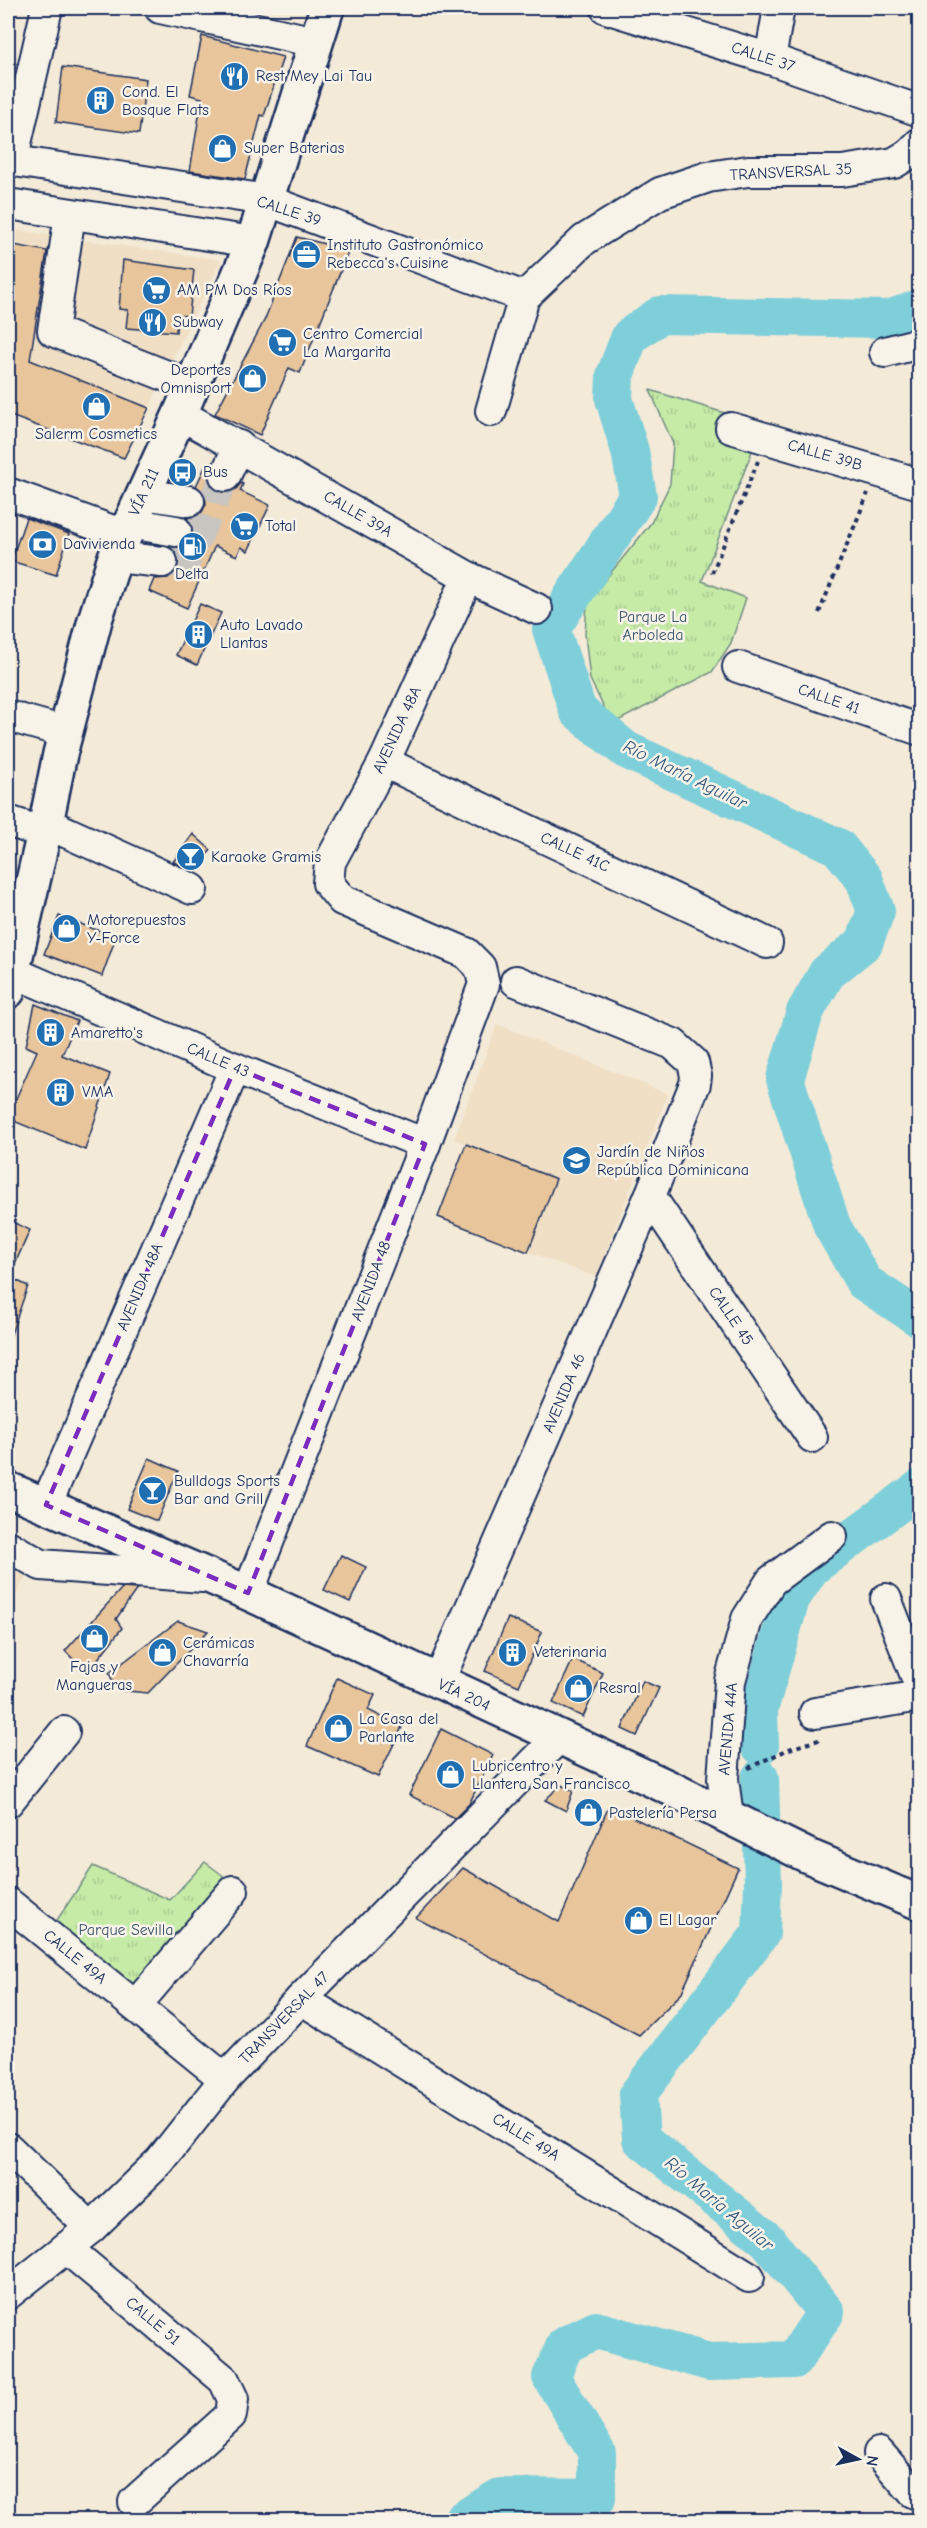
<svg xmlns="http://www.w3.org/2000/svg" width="927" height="2528" font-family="'Comic Neue',sans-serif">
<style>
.built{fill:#f0dfc5}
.park{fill:url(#park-tufts);stroke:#708d82;stroke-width:1.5}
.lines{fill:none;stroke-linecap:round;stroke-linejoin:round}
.river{stroke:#7fcfda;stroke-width:38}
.building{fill:#e8c59a;stroke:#1b2f5e;stroke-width:1.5}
.minor-tunnel{stroke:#c9c5c0;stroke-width:30;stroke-dasharray:30 15;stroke-linecap:butt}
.minor-casing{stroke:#1b2f5e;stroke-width:34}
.major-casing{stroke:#1b2f5e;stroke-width:38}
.path{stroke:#1b2f5e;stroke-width:4;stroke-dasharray:4.5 4.5;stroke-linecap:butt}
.minor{stroke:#f7f3e8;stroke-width:30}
.major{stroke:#f7f3e8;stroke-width:33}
.marked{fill:none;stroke:#7b2cbf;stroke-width:4.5;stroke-dasharray:12 8;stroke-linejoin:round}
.labels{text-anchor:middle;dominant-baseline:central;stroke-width:5;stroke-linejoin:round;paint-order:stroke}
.street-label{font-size:16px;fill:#1b2f5e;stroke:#f7f3e8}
.poi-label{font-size:16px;fill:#1b2f5e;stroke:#f7f3e8;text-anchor:start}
.park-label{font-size:16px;fill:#3d556c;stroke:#f7f3e8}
.water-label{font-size:18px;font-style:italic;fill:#34577d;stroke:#f7f3e8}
</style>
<defs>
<pattern id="park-tufts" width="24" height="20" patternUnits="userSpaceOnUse" patternTransform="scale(1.5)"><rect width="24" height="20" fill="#c6eba6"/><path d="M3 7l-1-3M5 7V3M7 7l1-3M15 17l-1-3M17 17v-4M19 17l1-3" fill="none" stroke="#aaca91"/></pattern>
</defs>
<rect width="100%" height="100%" fill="#f4ead8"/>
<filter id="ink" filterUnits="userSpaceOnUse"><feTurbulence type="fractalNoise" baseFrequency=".0167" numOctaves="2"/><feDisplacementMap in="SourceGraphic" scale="12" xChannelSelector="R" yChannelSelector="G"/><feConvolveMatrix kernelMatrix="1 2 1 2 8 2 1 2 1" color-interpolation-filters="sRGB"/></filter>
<g filter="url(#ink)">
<!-- built -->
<g class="built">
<path d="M8 229 221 260 124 458 8 415Z"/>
<path d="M497 1024 668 1094 596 1277 528 1252 556 1179 454 1139Z"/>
<path d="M8 1559 29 1571 8 1609Z"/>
</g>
<!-- park -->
<g class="park">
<path d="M650 390 731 415 754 446 702 581 746 598 731 643 712 672 612 724 590 679 585 634 587 602 651 523 670 484 673 444Z"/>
<path d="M205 1862 229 1880 131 1994 51 1929 93 1866 170 1900Z"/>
</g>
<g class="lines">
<!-- river -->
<g class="river">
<path d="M920 308 889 319 660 315 630 336 615 375 614 399 630 451 638 496 551 629 578 711 626 750 838 847 864 879 876 911 864 943 827 973 805 1012 785 1079 832 1226 864 1282 920 1319"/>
<path d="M760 1746 759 1710 791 1599 811 1568 920 1488"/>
<path d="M462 2520 500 2497 597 2498V2453L551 2377 565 2345 596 2330 709 2362 794 2360 826 2312 767 2240 641 2139 638 2094 761 1933 763 1883 760 1778"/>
</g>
</g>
<!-- building -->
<g class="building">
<path d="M202 36 283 57 264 116 261 115 245 179 190 171 202 98 190 95Z"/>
<path d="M63 67 146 79 139 134 56 122Z"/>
<path d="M297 237 349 250 300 373 289 368 260 435 215 414 265 319Z"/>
<path d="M8 244 47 251 30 360 149 408 124 458 8 415Z"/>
<path d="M123 260 194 270 189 316 177 315 176 332 126 328 128 310 119 309Z"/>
<path d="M205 467 209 469 208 477 211 485 217 491 227 493 235 490 241 483 243 484 240 491 270 505 248 551 241 547 237 556 215 546 187 608 149 591 154 579 168 578 176 572 179 563 178 556 172 548 181 547 190 542 193 533 192 526 187 518 196 517 202 512 206 504 205 494 196 486Z"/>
<path d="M26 518 69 534 56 575 11 561Z"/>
<path d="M200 604 221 613 197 665 176 655Z"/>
<path d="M193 834 211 850 193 870 173 862Z"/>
<path d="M59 916 116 937 102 976 44 954Z"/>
<path d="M35 1004 77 1021 62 1055 110 1074 85 1150 16 1122 11 1110 37 1051 26 1046Z"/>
<path d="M466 1144 556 1179 528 1252 438 1217Z"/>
<path d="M8 1220 30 1230 9 1277 28 1286 10 1337H8Z"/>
<path d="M149 1458 178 1471 157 1521 127 1509Z"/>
<path d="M341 1555 366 1567 350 1602 324 1590Z"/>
<path d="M122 1588 137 1589 116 1619 122 1628 87 1673 65 1651Z"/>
<path d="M508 1618 542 1632 519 1686 485 1671Z"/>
<path d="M178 1621 208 1631 148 1693 117 1690 109 1673Z"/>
<path d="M573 1659 603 1673 583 1717 553 1703Z"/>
<path d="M337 1678 375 1695 368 1710 402 1727 378 1777 307 1746Z"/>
<path d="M643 1681 659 1688 637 1736 622 1729Z"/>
<path d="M441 1729 493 1755 469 1804 455 1818 409 1795Z"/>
<path d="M561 1785 573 1791 566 1811 545 1800Z"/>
<path d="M609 1806 738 1868 681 1994 639 2035 416 1918 463 1868 559 1922Z"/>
</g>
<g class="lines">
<!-- minor-tunnel -->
<path class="minor-tunnel" d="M162 562 185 563 225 476"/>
<defs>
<g id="minor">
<path d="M160 8 316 42"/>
<path d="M606 8 770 59 920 111"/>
<path d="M770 59 779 8"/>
<path d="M8 160 266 200 524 297"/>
<path d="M12 161 47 8"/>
<path d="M8 204 253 242"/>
<path d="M70 214 53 331 192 386"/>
<path d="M885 352 920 343"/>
<path d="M491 411 524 297 584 240 660 193 708 177 748 171H842L894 163 909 154 920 143"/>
<path d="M180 414 468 577 537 609"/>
<path d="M731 428 920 484"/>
<path d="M225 476 239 446"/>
<path d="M8 493 124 535"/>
<path d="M143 494 189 501"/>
<path d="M129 523 176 531"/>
<path d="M115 557 162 562"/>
<path d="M738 667 920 730"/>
<path d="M8 716 65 732"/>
<path d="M384 762 767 943"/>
<path d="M8 821 44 833"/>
<path d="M46 823 192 889"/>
<path d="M13 972 235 1068 425 1144"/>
<path d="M650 1196 812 1437"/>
<path d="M46 1505 235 1068"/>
<path d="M8 1546 41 1565 203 1577"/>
<path d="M248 1593 425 1144 484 984 480 967 466 953 342 900 328 883 330 862 384 762 468 577"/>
<path d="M886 1599 920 1686"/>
<path d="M438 1683 650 1196 695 1084 696 1076 693 1062 673 1044 516 981"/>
<path d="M815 1713 920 1696"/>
<path d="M8 1802 64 1732"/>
<path d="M728 1816 723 1779 730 1681 747 1619 771 1581 832 1536"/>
<path d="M8 1903 225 2079"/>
<path d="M301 1999 749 2277"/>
<path d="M136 2005 233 1891"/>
<path d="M8 2148 91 2228"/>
<path d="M66 2248 224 2380 233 2399 231 2415 134 2502"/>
<path d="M8 2294 91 2228 160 2161 225 2079 301 1999 558 1738"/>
<path d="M879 2453 913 2492 920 2495"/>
</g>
<g id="major">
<path d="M8 991 44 833 60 754 95 620 115 557 180 414 253 242 327 8"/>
<path d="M8 1489 248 1593 672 1789 806 1855 920 1903"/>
</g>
</defs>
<!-- minor casing -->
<use href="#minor" class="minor-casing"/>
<!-- major casing -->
<use href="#major" class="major-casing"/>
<!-- path -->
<g class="path">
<path d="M912 455 920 442"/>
<path d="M712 573 758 461"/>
<path d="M819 613 868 493"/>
<path d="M748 1768 789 1749 822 1739"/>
</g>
<!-- minor -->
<use href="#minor" class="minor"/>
<!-- major -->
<use href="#major" class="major"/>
</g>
</g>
<!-- marked area -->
<path class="marked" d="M235 1068 425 1144 248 1593 46 1505Z"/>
<!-- icons -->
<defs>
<symbol id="restaurant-disc" viewBox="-11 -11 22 22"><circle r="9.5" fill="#1f6fb2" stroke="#f7f3e8"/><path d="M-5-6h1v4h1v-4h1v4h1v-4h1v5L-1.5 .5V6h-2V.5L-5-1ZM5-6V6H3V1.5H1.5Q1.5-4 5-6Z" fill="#fff"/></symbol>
<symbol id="building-disc" viewBox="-11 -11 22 22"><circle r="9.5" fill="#1f6fb2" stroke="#f7f3e8"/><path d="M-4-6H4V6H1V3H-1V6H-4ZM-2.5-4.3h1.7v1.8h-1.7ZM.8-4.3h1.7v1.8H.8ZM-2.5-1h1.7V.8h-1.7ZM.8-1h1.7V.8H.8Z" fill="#fff"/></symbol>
<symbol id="shop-disc" viewBox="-11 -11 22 22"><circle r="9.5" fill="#1f6fb2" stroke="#f7f3e8"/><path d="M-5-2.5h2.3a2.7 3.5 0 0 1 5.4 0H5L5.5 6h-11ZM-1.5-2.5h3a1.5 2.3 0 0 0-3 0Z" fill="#fff"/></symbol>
<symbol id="office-disc" viewBox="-11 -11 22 22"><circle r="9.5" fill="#1f6fb2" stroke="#f7f3e8"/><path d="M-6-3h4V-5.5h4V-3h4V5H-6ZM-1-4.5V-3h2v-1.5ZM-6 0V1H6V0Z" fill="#fff"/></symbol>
<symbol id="supermarket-disc" viewBox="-11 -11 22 22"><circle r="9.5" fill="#1f6fb2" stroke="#f7f3e8"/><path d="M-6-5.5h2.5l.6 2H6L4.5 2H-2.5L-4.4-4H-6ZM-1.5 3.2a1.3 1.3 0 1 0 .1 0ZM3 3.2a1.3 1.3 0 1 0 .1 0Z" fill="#fff"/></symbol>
<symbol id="bus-disc" viewBox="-11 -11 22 22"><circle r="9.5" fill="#1f6fb2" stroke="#f7f3e8"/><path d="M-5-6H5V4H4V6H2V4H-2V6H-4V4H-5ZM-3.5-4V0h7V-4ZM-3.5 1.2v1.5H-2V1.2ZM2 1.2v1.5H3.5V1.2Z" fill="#fff"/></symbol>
<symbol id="bank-disc" viewBox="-11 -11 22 22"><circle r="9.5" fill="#1f6fb2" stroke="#f7f3e8"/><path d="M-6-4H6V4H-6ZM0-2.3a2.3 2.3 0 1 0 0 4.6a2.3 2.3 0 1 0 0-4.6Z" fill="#fff"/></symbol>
<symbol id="fuel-disc" viewBox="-11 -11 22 22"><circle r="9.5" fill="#1f6fb2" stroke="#f7f3e8"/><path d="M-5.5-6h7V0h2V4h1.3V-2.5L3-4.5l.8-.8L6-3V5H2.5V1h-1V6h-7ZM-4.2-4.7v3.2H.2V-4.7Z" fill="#fff"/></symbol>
<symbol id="bar-disc" viewBox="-11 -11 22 22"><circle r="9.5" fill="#1f6fb2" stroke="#f7f3e8"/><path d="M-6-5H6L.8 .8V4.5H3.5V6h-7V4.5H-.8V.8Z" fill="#fff"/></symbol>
<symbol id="school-disc" viewBox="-11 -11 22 22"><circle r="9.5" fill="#1f6fb2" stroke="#f7f3e8"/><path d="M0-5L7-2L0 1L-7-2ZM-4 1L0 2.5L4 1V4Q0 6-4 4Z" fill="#fff"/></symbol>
</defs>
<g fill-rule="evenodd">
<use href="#restaurant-disc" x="218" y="60" width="33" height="33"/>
<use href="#building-disc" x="84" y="84" width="33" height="33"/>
<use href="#shop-disc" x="206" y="132" width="33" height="33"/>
<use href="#office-disc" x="290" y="238" width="33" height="33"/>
<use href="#supermarket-disc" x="140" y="274" width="33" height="33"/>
<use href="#restaurant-disc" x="136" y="306" width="33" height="33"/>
<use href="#supermarket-disc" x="266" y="326" width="33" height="33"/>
<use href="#shop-disc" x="236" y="362" width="33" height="33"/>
<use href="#shop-disc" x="80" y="390" width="33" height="33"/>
<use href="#bus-disc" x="166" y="456" width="33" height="33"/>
<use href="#supermarket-disc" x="228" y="510" width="33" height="33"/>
<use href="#bank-disc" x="26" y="528" width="33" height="33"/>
<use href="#fuel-disc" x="176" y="530" width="33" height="33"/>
<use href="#building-disc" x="182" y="618" width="33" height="33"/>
<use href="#bar-disc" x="174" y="840" width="33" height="33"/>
<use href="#shop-disc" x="50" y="912" width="33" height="33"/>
<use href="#building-disc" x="34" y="1016" width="33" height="33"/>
<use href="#building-disc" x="44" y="1076" width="33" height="33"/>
<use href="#school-disc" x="560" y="1144" width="33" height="33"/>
<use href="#bar-disc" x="136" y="1474" width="33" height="33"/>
<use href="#shop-disc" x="78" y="1622" width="33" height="33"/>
<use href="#shop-disc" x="146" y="1636" width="33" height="33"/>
<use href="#building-disc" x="496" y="1636" width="33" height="33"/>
<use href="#shop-disc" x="562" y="1672" width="33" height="33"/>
<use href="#shop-disc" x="322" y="1712" width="33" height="33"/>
<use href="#shop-disc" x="434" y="1758" width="33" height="33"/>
<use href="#shop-disc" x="572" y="1796" width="33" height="33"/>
<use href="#shop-disc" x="622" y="1904" width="33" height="33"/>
</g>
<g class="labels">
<!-- street labels -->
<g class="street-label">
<text transform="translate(763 57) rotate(18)">CALLE 37</text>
<text transform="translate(791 172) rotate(-3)">TRANSVERSAL 35</text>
<text transform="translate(289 211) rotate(18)">CALLE 39</text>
<text transform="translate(825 455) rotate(16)">CALLE 39B</text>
<text transform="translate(144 492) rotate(-65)">VÍA 211</text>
<text transform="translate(358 514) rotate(30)">CALLE 39A</text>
<text transform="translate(829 699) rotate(19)">CALLE 41</text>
<text transform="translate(397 730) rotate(-65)">AVENIDA 48A</text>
<text transform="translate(575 852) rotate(25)">CALLE 41C</text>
<text transform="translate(218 1060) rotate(23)">CALLE 43</text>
<text transform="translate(371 1281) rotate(-69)">AVENIDA 48</text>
<text transform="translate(140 1287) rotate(-67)">AVENIDA 48A</text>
<text transform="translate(731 1316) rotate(56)">CALLE 45</text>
<text transform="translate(564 1393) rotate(-67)">AVENIDA 46</text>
<text transform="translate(464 1695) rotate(25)">VÍA 204</text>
<text transform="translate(728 1729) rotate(-85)">AVENIDA 44A</text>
<text transform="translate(75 1957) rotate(39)">CALLE 49A</text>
<text transform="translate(284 2018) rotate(-46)">TRANSVERSAL 47</text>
<text transform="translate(526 2137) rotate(32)">CALLE 49A</text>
<text transform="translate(153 2321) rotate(40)">CALLE 51</text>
</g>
<!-- poi labels -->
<g class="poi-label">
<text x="256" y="76">Rest Mey Lai Tau</text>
<text x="122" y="92">Cond. El<tspan x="122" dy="18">Bosque Flats</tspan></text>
<text x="244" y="148">Super Baterias</text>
<text x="327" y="245">Instituto Gastronómico<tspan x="327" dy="18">Rebecca's Cuisine</tspan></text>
<text x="177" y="290">AM PM Dos Ríos</text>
<text x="173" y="322">Subway</text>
<text x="303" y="334">Centro Comercial<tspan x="303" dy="18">La Margarita</tspan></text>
<text x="231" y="370" text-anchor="end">Deportes<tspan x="231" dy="18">Omnisport</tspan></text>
<text x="96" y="434" text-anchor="middle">Salerm Cosmetics</text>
<text x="203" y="472">Bus</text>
<text x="265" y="526">Total</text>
<text x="63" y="544">Davivienda</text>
<text x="192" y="574" text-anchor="middle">Delta</text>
<text x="220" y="625">Auto Lavado<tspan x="220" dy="18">Llantas</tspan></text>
<text x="211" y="857">Karaoke Gramis</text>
<text x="87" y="920">Motorepuestos<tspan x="87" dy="18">Y-Force</tspan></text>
<text x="71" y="1033">Amaretto's</text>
<text x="82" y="1092">VMA</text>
<text x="597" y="1152">Jardín de Niños<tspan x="597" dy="18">República Dominicana</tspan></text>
<text x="174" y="1481">Bulldogs Sports<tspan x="174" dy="18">Bar and Grill</tspan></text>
<text x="183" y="1643">Cerámicas<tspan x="183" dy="18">Chavarría</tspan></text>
<text x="534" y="1652">Veterinaria</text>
<text x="94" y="1667" text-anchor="middle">Fajas y<tspan x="94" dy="18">Mangueras</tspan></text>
<text x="599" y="1688">Resral</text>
<text x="359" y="1719">La Casa del<tspan x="359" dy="18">Parlante</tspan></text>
<text x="472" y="1766">Lubricentro y<tspan x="472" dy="18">Llantera San Francisco</tspan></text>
<text x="609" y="1813">Pastelería Persa</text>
<text x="659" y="1920">El Lagar</text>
</g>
<!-- park labels -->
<g class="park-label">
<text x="653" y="617">Parque La<tspan x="653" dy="18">Arboleda</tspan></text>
<text x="126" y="1930">Parque Sevilla</text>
</g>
<!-- water labels -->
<g class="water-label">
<text transform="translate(685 775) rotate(26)">Río María Aguilar</text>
<text transform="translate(719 2204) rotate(40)">Río María Aguilar</text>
</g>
</g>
<!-- margin -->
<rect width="927" height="2528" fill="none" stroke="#f7f3e8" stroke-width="30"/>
<rect x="15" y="15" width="897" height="2498" fill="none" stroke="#1b2f5e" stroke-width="2" filter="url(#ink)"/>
<!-- north arrow -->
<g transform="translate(858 2459) rotate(98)" stroke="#f7f3e8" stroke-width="4.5" paint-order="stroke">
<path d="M0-4.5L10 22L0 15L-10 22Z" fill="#1b2f5e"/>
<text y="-9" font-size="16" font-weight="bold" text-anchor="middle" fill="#1b2f5e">N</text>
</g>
</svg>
